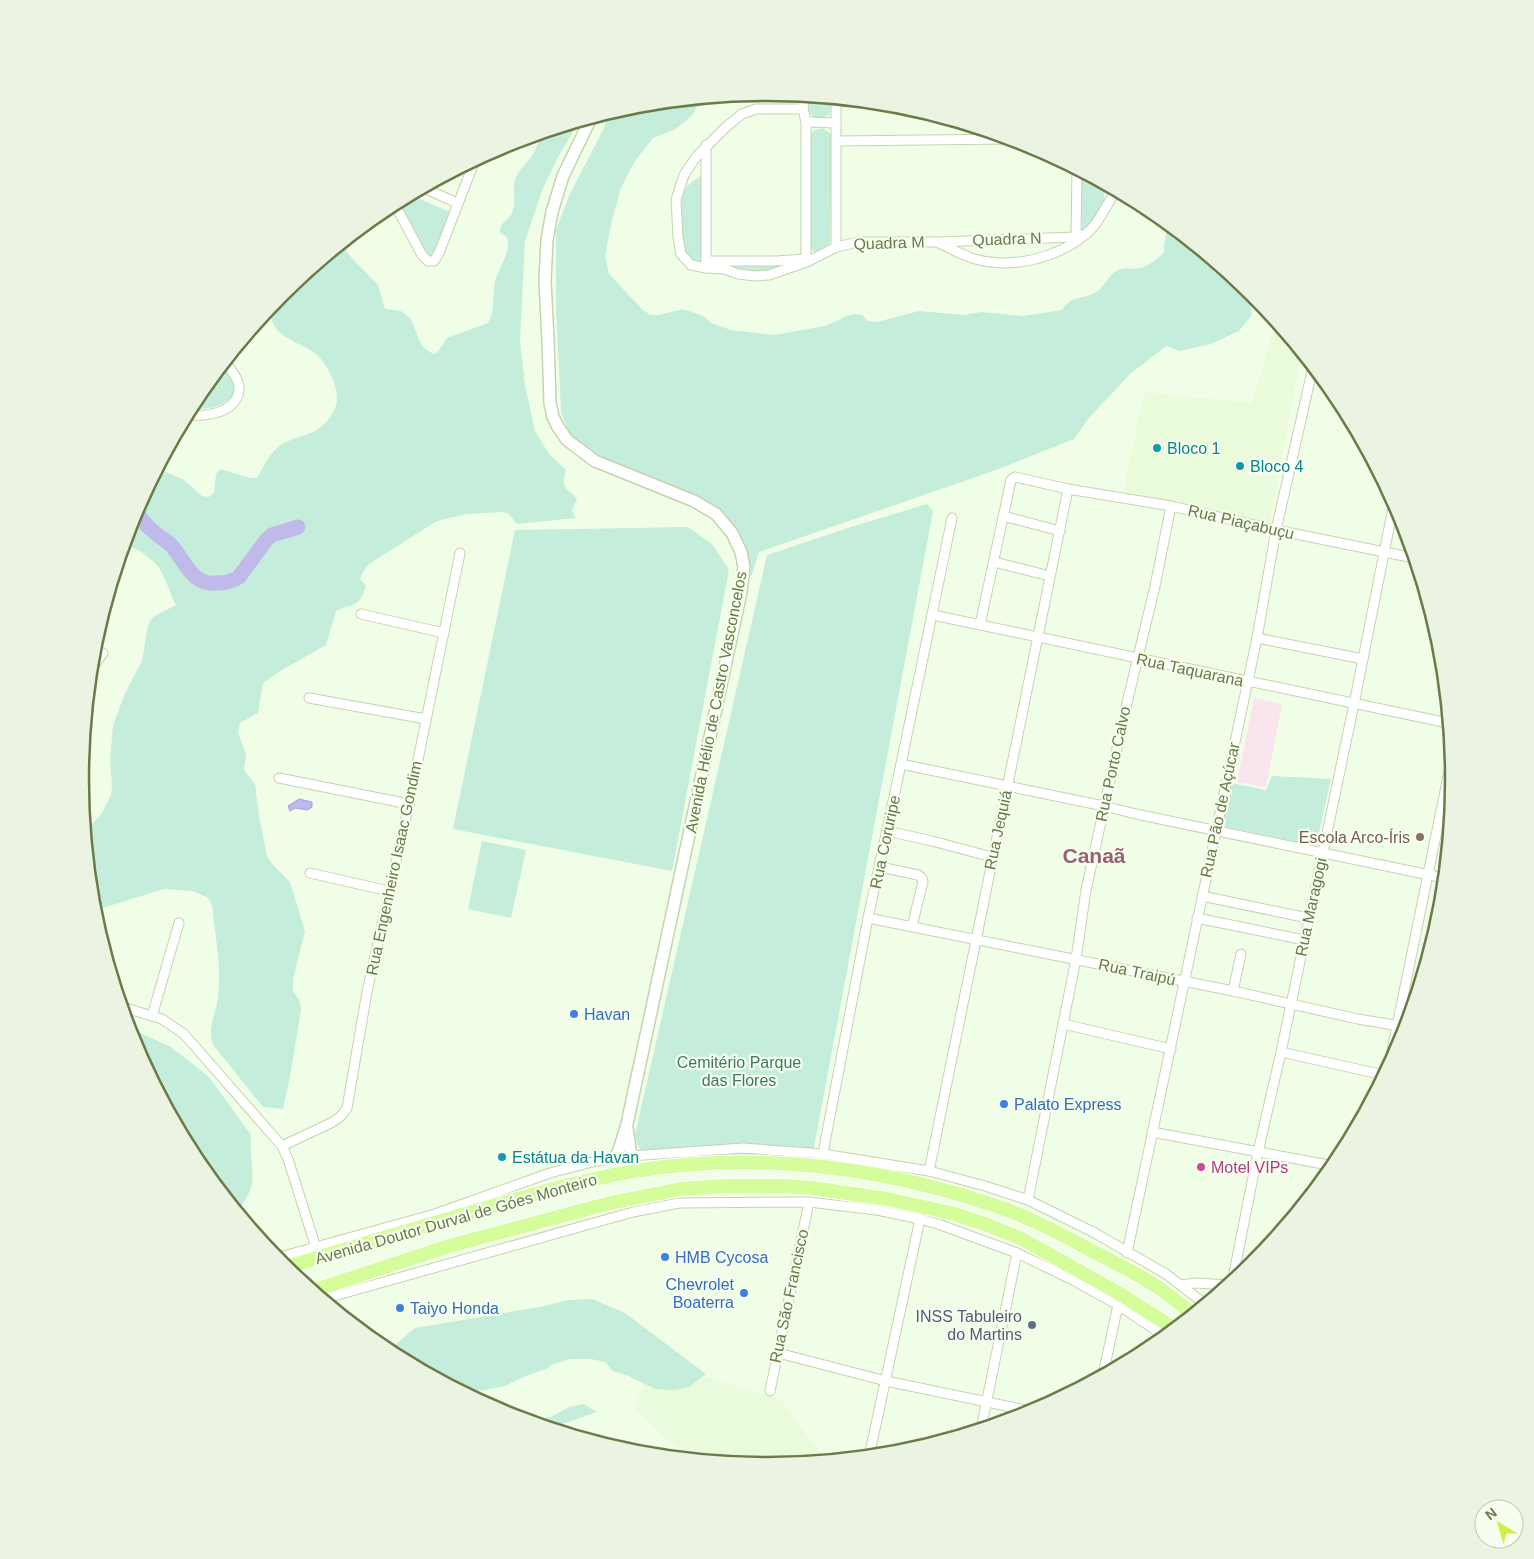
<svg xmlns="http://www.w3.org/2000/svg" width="1534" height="1559" font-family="Arial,sans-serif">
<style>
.residential{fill:#eafbdb}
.education{fill:#fae4ed}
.green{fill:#c4eddb}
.water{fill:#bfbae9;stroke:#a6a0db}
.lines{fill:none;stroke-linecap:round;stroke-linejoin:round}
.river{stroke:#bfbae9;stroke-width:15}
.minor-casing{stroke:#c5d3af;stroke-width:11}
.tertiary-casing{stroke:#c5d3af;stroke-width:14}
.trunk-casing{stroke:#fff;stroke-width:16}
.minor{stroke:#fff;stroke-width:9}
.tertiary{stroke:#fff;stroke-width:11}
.trunk{stroke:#d6fd9c;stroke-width:14}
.culture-dot{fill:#0f9aa8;stroke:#f6ffef;stroke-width:2}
.education-dot{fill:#8d6e63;stroke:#f6ffef;stroke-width:2}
.shop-dot{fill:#3f7fe0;stroke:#f6ffef;stroke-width:2}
.hotel-dot{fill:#d1479c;stroke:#f6ffef;stroke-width:2}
.service-dot{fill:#5c6f8a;stroke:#f6ffef;stroke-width:2}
.labels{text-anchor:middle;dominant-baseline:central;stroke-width:4.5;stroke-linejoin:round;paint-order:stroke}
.street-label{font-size:16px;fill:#6b7a49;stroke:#f6ffef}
.culture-label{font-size:16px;fill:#0d838f;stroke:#f6ffef;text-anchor:start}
.education-label{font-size:16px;fill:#785e54;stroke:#f6ffef;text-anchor:end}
.shop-label{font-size:16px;fill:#366cbe;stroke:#f6ffef;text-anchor:start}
.park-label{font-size:16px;fill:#3d7a65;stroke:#f6ffef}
.hotel-label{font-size:16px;fill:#b23c85;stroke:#f6ffef;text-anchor:start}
.service-label{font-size:16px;fill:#4e5e75;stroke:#f6ffef;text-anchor:end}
.district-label{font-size:21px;font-weight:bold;fill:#966175;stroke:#f6ffef}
.rim{fill:none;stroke:#6b7a49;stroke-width:2.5}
</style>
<rect width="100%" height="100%" fill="#f1fee7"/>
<!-- residential -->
<g class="residential">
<path d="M1275 326 1280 327 1301 353 1270 523 1124 491 1144 392 1252 403Z"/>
<path d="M641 1358 780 1399 826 1461 767 1466 699 1460 672 1444 634 1408 643 1387Z"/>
</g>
<!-- education -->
<path class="education" d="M1254 698 1282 704 1266 787 1237 782Z"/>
<!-- green -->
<g class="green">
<path d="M809 97 831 99 830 114C823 118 819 119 812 116L809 111Z"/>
<path d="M701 99 693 114 687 120 674 130 653 138 635 161 621 188 612 220 605 256 609 274 642 309 650 315H659L682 309 690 311 705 317 711 323 731 330 774 335 825 326 839 320 846 316 854 314 862 315 868 321 877 322 919 311 964 315 981 312 1023 316 1062 310C1071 295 1083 300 1096 292 1105 287 1108 275 1118 270 1125 266 1133 270 1141 268 1149 266 1157 258 1164 253V246L1168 224 1250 291 1244 292 1249 299 1252 315 1239 331 1211 344 1180 351 1166 346 1130 374 1088 419 1074 439 996 470 759 552 752 574 747 581C751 549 745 541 726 518L585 452 568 431 561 412 556 307V230L569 196 605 126 608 113 633 106Z"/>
<path d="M579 122 558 157 542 191 525 241 520 341 525 385 535 431 549 454 566 470C561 488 565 487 577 498L572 511 576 518 517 524 508 513 503 512 467 514 437 521 369 564 363 572 360 579 366 586C359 608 354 603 336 611L326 645 280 671 263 683 258 713 240 723 238 733 246 754 244 770 255 784 259 816 267 856 273 865 290 882 305 931 293 979V991L300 1002 301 1010 290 1077 283 1109 263 1107 214 1046C206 1029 216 1015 218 998 222 968 215 935 212 905L208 898 193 891 164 889 93 911 85 832 102 813 111 795 112 786 110 760 113 726 125 693 142 661 148 625 153 617 176 605C169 592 166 577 157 565 154 561 148 558 144 554 137 549 131 545 122 549L132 516 158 468 184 480 202 496 209 497 214 493 216 474 220 469 250 478H257C263 468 269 454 278 447 297 433 315 439 330 417 333 412 337 406 337 400 338 385 326 362 315 353 295 339 270 338 270 308L281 294 344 242 346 250 349 255 378 285 385 309 401 311 411 319 420 342 424 348 433 354 437 353 447 338 488 323C496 310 492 296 495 281 498 271 510 252 508 241 508 237 504 235 500 233 499 221 511 220 513 210 516 200 512 190 515 180 518 170 527 163 533 154 537 148 539 140 542 133Z"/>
<path d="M823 128 831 134 832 139 830 241 827 247 819 252 813 251 810 245V137C812 130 816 129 823 128Z"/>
<path d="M1082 173 1104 184V205L1097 216 1082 233Z"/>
<path d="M704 174 703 264C679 263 681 233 681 216 682 210 681 202 682 196 684 186 696 179 704 174Z"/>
<path d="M411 195 452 213 437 255 431 260 393 204Z"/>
<path d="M737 263H784L786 266 766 273 736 271 734 266Z"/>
<path d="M223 364C227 369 232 375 234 381 240 405 207 411 190 408L196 398Z"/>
<path d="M927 504 933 511 811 1163 651 1160C641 1153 637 1147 635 1135L767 555 851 527Z"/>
<path d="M688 527 713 545 729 570 672 871 453 829 515 530Z"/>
<path d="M1272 776 1331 779 1316 846 1222 826 1231 783 1266 790Z"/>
<path d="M482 841 526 850 511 918 468 909Z"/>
<path d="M128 1029 138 1032 171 1047 209 1077 251 1135C248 1170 263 1180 237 1211L196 1161 132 1042Z"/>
<path d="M592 1299 625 1313 706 1374 689 1387 675 1390 655 1389 626 1375 613 1371 605 1362 591 1359H570L551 1365 546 1369 523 1377 505 1386 480 1391 452 1386 387 1352 415 1328 545 1306 567 1300Z"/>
<path d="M584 1404 597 1412 551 1428 526 1421 551 1417 569 1407Z"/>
</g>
<!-- water -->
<path class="water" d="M299 799 312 802V807L308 810 295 808 290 811 288 806Z"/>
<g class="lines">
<!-- river -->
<path class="river" d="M135 511C141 518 146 526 153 531 159 537 166 540 172 546 185 561 192 586 217 583 225 583 232 582 239 577L267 539 272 535 298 527"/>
<defs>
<g id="minor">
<path d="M804 96 803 109 806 122V259"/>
<path d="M836 99V247"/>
<path d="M803 109H756L742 114 726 127 696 157 684 175 676 200 678 237 681 254 691 265 706 268 725 269 738 274 755 276 769 275 807 262 836 247 859 242H937L1076 237 1086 234"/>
<path d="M806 122 836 123"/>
<path d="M837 141 1010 139"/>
<path d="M424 188 457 203"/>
<path d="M394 203 422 255 428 261H434L439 253 475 160"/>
<path d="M1073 241 1076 237 1077 170"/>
<path d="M939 243C951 249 962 255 975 259 1011 269 1055 259 1085 235 1099 224 1106 205 1116 191"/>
<path d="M707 261H776L807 259"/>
<path d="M706 268V145"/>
<path d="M187 414C206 418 241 412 239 386 238 377 230 369 225 362"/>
<path d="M1003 516 1060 531"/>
<path d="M994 562 1050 576"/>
<path d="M361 614 444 633"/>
<path d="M933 615 1448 723"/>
<path d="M980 625 1011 480 1015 477 1068 489 1171 506 1276 530 1414 558"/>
<path d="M1257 638 1363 659"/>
<path d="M91 670 103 653"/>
<path d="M309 698 426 719"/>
<path d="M901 764 1104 806 1136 814 1444 878"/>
<path d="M279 778 409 804"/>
<path d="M887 831 932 841 992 857"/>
<path d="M880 867 918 875 922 878 923 882 912 926"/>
<path d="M310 873 389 891"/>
<path d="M1202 896 1308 918"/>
<path d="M868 918 1233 991 1358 1019 1406 1027"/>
<path d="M1197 918 1304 940"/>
<path d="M1233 991 1241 954"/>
<path d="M122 1007 162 1019 184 1034 282 1146 288 1159 316 1248"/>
<path d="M152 1016 179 923"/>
<path d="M1063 1024 1171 1049"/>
<path d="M1281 1052 1384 1075"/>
<path d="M1389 1065 1452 757"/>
<path d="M1152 1132 1334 1166"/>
<path d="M282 1146 333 1122 341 1116 347 1108 367 992 409 804 460 553"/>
<path d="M822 1158 868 918 901 764 952 518"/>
<path d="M929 1171 1068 489"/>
<path d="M1028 1200 1076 959 1086 890 1127 703 1155 586 1171 506"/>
<path d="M1127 1253 1257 638 1276 530 1313 367"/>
<path d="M276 1258 435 1214 550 1173 596 1161 631 1156 743 1148 823 1154 929 1171 985 1186 1028 1200 1093 1232 1166 1274 1205 1304"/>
<path d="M1232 1283 1258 1152 1281 1052 1354 704 1394 503"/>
<path d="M1181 1285 1196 1283 1229 1285"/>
<path d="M323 1299 633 1212 679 1203 809 1202 877 1210 920 1219 938 1224 1017 1253 1073 1280 1118 1305 1166 1337"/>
<path d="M778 1353 886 1381 1035 1412"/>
<path d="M1103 1375 1118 1305"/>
<path d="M770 1391 809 1202"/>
<path d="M981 1429 1017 1253"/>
<path d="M869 1457 920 1219"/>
</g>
<g id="tertiary">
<path d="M591 118 563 176 552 212 547 240 545 281 548 340 550 403 553 417 558 427 567 440 595 461 694 501 716 514 732 533 741 552 744 567 741 592 627 1124 619 1150 615 1158"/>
<path d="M627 1128 631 1156"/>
</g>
<g id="trunk">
<path d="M285 1268C347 1248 410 1230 473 1212 533 1194 594 1176 655 1168 770 1153 887 1169 996 1206 1029 1217 1061 1234 1092 1251 1114 1262 1138 1274 1159 1288 1171 1296 1182 1306 1193 1314"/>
<path d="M312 1291 449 1246 610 1203 681 1189 723 1186H784L812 1188 887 1199 951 1213 985 1224 1020 1238 1120 1294 1175 1329"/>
</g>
</defs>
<!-- minor casing -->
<use href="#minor" class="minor-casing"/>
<!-- tertiary casing -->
<use href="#tertiary" class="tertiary-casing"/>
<!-- trunk casing -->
<use href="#trunk" class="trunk-casing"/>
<!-- minor -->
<use href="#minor" class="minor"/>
<!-- tertiary -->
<use href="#tertiary" class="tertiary"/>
<!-- trunk -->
<use href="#trunk" class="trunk"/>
</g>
<!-- markers -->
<g class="culture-dot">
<circle cx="1157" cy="448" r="5"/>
<circle cx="1240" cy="466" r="5"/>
<circle cx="502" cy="1157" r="5"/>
</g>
<circle class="education-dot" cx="1420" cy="837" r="5"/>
<g class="shop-dot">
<circle cx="574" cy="1014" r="5"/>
<circle cx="1004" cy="1104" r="5"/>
<circle cx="665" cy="1257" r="5"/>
<circle cx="744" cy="1293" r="5"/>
<circle cx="400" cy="1308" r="5"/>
</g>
<circle class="hotel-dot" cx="1201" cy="1167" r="5"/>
<circle class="service-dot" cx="1032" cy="1325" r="5"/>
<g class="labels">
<!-- street labels -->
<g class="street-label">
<text transform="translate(1007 239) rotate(-2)">Quadra N</text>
<text transform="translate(889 243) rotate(-2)">Quadra M</text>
<text transform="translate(1241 522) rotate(13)">Rua Piaçabuçu</text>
<text transform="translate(1190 670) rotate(12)">Rua Taquarana</text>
<text transform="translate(716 702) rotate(-79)">Avenida Hélio de Castro Vasconcelos</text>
<text transform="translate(1113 764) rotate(-78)">Rua Porto Calvo</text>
<text transform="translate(1220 810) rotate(-78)">Rua Pão de Açúcar</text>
<text transform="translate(998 830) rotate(-78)">Rua Jequiá</text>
<text transform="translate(885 842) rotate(-78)">Rua Coruripe</text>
<text transform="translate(394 868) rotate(-78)">Rua Engenheiro Isaac Gondim</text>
<text transform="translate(1311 907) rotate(-78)">Rua Maragogi</text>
<text transform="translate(1137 972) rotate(12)">Rua Traipú</text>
<text transform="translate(456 1219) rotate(-16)">Avenida Doutor Durval de Góes Monteiro</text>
<text transform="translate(789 1296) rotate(-78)">Rua São Francisco</text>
</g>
<!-- culture labels -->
<g class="culture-label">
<text x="1167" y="448">Bloco 1</text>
<text x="1250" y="466">Bloco 4</text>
<text x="512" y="1157">Estátua da Havan</text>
</g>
<!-- education labels -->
<g class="education-label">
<text x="1410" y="837">Escola Arco-Íris</text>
</g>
<!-- shop labels -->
<g class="shop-label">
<text x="584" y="1014">Havan</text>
<text x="1014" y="1104">Palato Express</text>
<text x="675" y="1257">HMB Cycosa</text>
<text x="734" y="1284" text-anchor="end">Chevrolet<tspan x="734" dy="18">Boaterra</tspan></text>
<text x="410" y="1308">Taiyo Honda</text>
</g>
<!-- park labels -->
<g class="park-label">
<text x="739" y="1062">Cemitério Parque<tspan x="739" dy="18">das Flores</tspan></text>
</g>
<!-- hotel labels -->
<g class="hotel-label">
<text x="1211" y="1167">Motel VIPs</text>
</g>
<!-- service labels -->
<g class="service-label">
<text x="1022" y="1316">INSS Tabuleiro<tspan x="1022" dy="18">do Martins</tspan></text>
</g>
<!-- district labels -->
<g class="district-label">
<text x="1094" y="855">Canaã</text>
</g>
</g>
<!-- crop -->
<path d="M0 0H1534V1559H0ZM89 779a678 678 0 1 1 1356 0a678 678 0 1 1-1356 0Z" fill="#ebf4e2" fill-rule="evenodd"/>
<path class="rim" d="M89 779a678 678 0 1 1 1356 0a678 678 0 1 1-1356 0Z"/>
<!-- north arrow -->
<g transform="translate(1499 1524) rotate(322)"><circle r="24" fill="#f6ffef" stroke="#becaad"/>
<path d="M0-4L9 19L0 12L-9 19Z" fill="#d0ee46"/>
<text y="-8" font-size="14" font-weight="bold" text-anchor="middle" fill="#6b7a49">N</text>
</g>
</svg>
